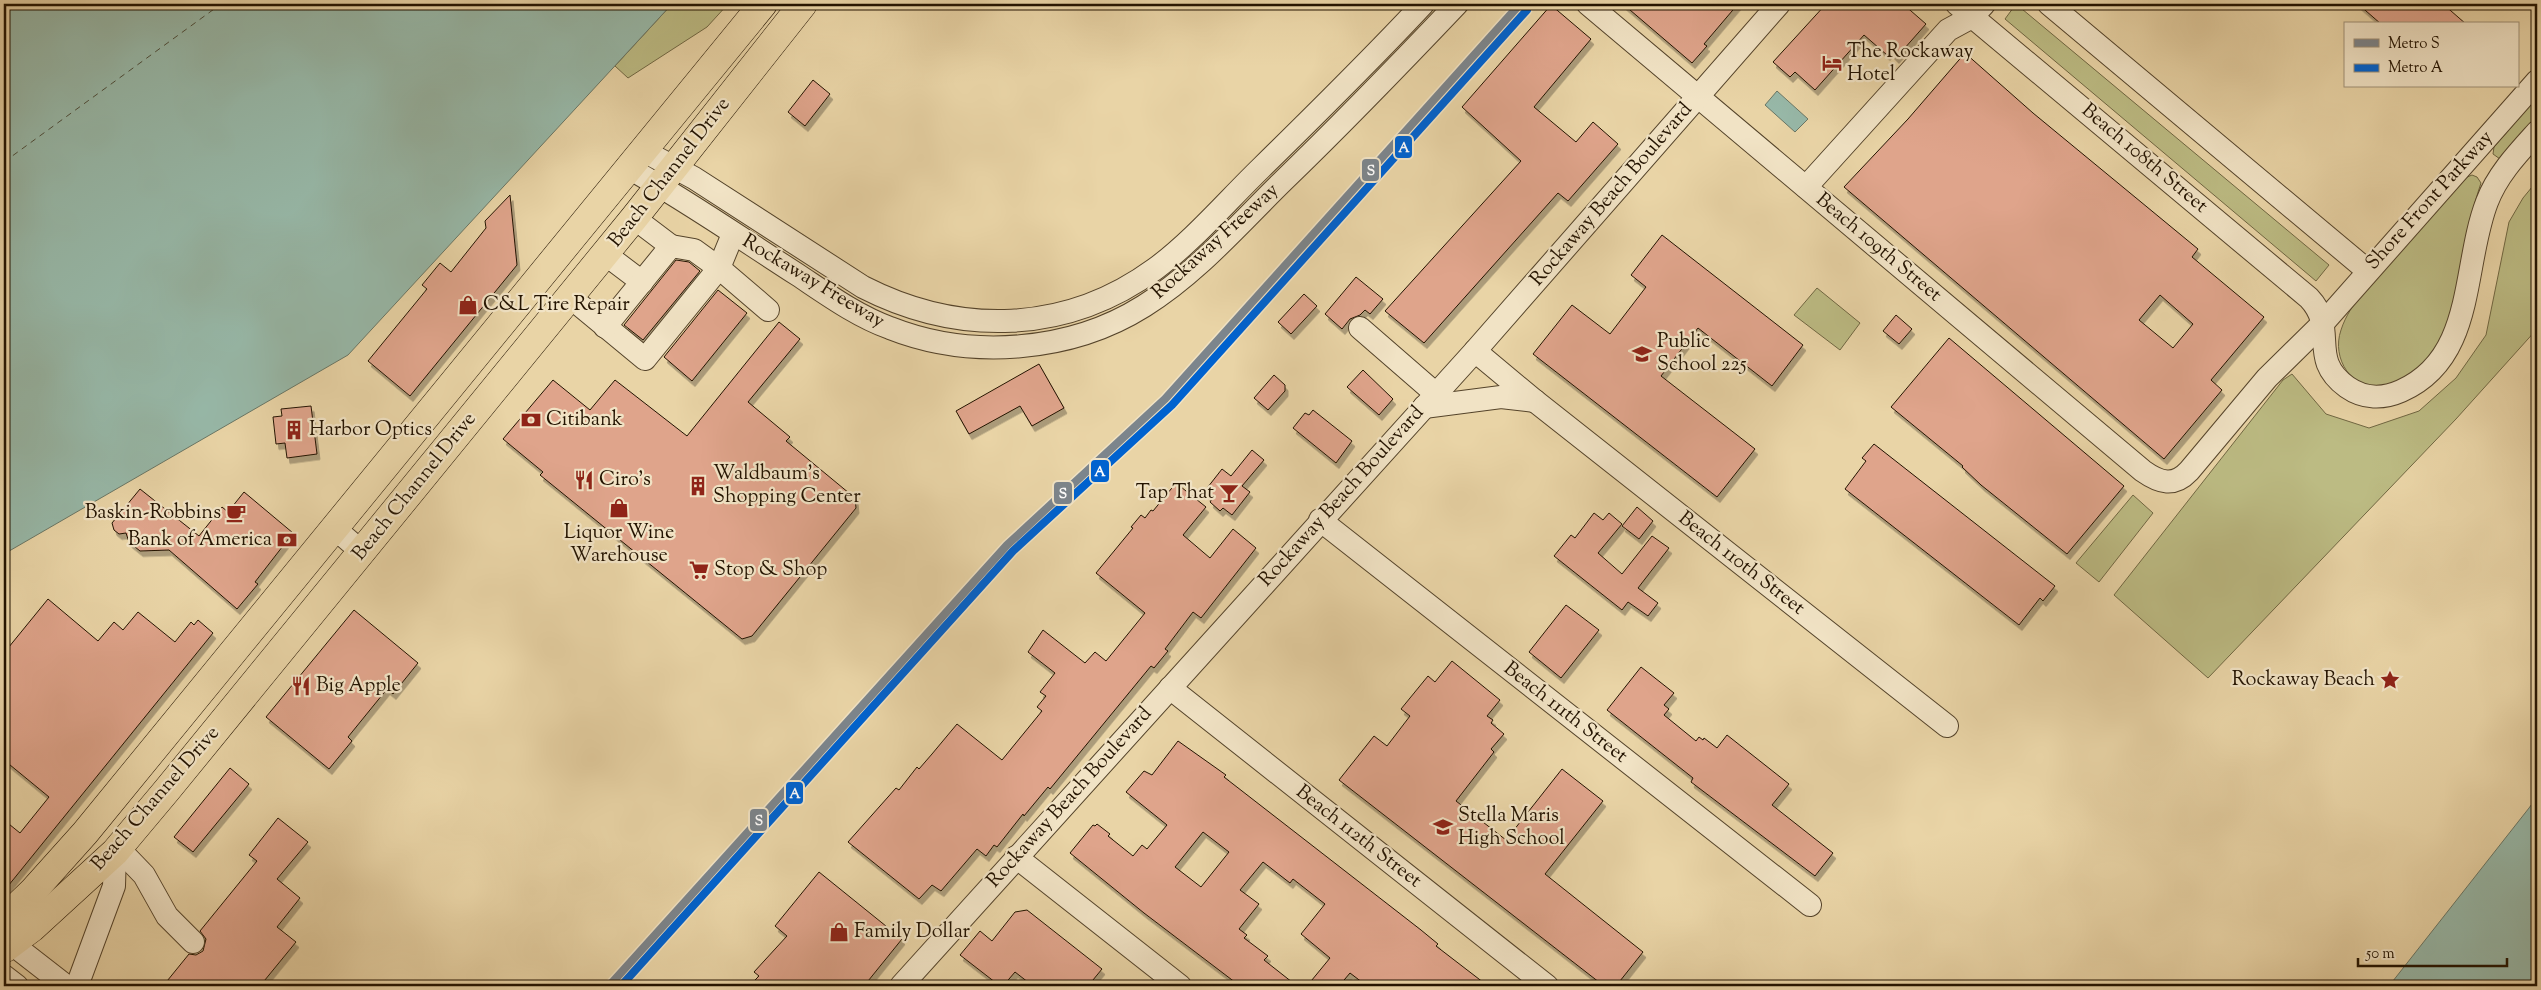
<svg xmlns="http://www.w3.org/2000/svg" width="2541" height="990" font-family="'Sorts Mill Goudy',serif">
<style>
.green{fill:#bcbb83;stroke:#706742}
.water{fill:#97b8a8;stroke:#697665}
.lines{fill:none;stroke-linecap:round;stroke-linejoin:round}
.ferry{stroke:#4c4d3b;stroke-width:1;stroke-dasharray:6 5;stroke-linecap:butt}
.building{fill:#dfa48b;stroke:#231300;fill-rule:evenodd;filter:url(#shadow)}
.minor-casing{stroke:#54432a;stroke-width:24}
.major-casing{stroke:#231300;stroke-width:29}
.minor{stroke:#f1e3c5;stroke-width:22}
.major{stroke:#e9d4a6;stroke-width:28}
.metro-1-casing{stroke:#f1e3c5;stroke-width:11}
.metro-2-casing{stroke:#f1e3c5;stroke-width:11}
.metro-1{stroke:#7c858c;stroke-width:8}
.metro-2{stroke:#0062cf;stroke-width:8}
.labels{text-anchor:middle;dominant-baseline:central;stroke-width:4.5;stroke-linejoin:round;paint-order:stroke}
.poi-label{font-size:20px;fill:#231300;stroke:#f1e3c5;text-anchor:start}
.street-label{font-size:20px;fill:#231300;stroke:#f1e3c5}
.line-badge{stroke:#f1e3c5;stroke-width:2}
.badge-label{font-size:14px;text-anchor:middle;font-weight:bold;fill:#fff}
</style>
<defs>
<filter id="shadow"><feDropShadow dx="3" dy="5.5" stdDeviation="0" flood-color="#0004"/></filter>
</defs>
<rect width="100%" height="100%" fill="#e9d4a6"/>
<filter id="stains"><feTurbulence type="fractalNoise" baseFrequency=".004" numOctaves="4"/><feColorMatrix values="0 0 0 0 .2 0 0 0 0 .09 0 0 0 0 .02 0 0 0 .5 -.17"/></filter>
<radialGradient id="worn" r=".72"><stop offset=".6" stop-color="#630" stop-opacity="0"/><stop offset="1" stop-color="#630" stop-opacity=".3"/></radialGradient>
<!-- green -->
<g class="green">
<path d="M672 4H728L707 27 628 78 615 66Z"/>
<path d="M2016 4 2329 265 2316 281 2005 19Z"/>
<path d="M2537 97V124L2500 159 2493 154 2494 147Z"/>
<path d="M2472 175 2477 177 2481 183C2473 207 2467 231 2463 256 2457 288 2454 322 2435 350 2425 365 2403 384 2384 387 2352 391 2331 359 2341 330 2350 302 2374 281 2393 260 2417 233 2441 205 2465 178Z"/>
<path d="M2537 181V329L2456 419 2208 678 2114 595 2283 380 2292 374 2326 414 2369 428 2419 411 2456 378 2486 335 2509 222 2523 198Z"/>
<path d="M1817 288 1860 323 1840 350 1794 315Z"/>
<path d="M2133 495 2153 513 2099 582 2076 563Z"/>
</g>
<!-- water -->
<g class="water">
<path d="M4 4H672L348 355 4 554Z"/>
<path d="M1777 91 1808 119 1795 132 1765 105Z"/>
<path d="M2537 797V986H2389L2529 808Z"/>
</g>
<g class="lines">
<!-- ferry -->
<path class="ferry" d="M4 162 221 4"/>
</g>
<!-- building -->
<g class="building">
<path d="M1623 4H1738L1704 44 1707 46 1692 63Z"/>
<path d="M1826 4H1903L1926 24 1896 58 1890 52 1887 55 1864 35 1815 90 1795 72 1790 77 1773 62Z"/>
<path d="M2358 4H2443L2466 24H2381Z"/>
<path d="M1551 5 1591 39 1534 107 1576 142 1593 122 1618 144 1568 201 1558 193 1424 343 1385 311 1521 161 1462 107Z"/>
<path d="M1965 53 2033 113 2198 249 2192 257 2264 317 2211 380 2222 390 2164 459 1844 187 1908 119ZM2160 295 2193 324 2173 348 2139 320Z"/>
<path d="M813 80 830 94 805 126 788 112Z"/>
<path d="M510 195 517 265 410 396 368 361 427 289 422 285 440 263 451 272 486 228 485 221Z"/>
<path d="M1662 235 1803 345 1772 386 1698 328 1661 376 1755 449 1717 497 1533 354 1572 305 1610 334 1646 287 1631 275Z"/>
<path d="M676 260 689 262 700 271 643 340 624 325Z"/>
<path d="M1356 277 1383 299 1370 314 1365 310 1360 315 1350 319 1342 329 1325 314Z"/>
<path d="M718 290 747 313 692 381 664 357Z"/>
<path d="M1304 294 1317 306 1291 334 1278 322Z"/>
<path d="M1896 315 1912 329 1899 344 1883 331Z"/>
<path d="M779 322 800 339 748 402 790 437 786 441 855 498 856 508 752 636 742 639 540 475 543 472 503 439 553 380 590 410 615 380 687 436Z"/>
<path d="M1949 338 2124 486 2067 554 1981 485 1962 467 1963 466 1891 407Z"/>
<path d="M1039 364 1064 408 1032 426 1020 406 969 434 956 411Z"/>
<path d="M1363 370 1393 399 1379 415 1347 387Z"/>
<path d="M1274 375 1285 385V391L1268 410 1254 398Z"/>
<path d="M311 406 317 454 287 458 285 443 276 444 273 417 282 416 281 409Z"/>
<path d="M1313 410 1352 441 1336 463 1293 428 1305 413 1309 415Z"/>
<path d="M1874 444 2055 586 2043 601 2040 598 2019 625 1845 489 1866 461 1862 458Z"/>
<path d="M1252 450 1264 460 1242 486 1250 492 1232 515 1223 508 1220 511 1210 502 1212 499 1204 492 1222 469 1231 476Z"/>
<path d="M1176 483 1206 507 1183 535 1210 558 1233 529 1256 548 1201 618 1193 612 1165 649 1168 651 1154 668 1151 666 1050 789 1048 787 1024 816 1023 814 997 847 994 845 986 856 977 849 941 891 932 885 919 899 848 842 896 788 899 790 917 767 919 769 932 754 957 724 1002 760 1042 711 1037 707 1046 696 1040 692 1055 673 1028 652 1043 630 1085 663 1095 652 1106 661 1145 613 1096 573 1133 528 1131 527 1141 515 1145 518 1151 510 1153 511Z"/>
<path d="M140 489 199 536 222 507 228 512 244 492 293 533 255 582 258 584 237 609 169 550 140 551 129 542 126 533 119 534 114 530 112 523Z"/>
<path d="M1637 507 1653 521 1639 539 1622 526Z"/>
<path d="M1594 513 1603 520 1609 513 1622 524 1598 553 1622 574 1652 536 1669 548 1638 588 1658 603 1648 616 1628 602 1622 610 1554 556 1571 535 1575 538Z"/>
<path d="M48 599 98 641 114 622 123 630 138 612 175 642 191 622 194 625 198 620 213 633 4 891V820L20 833 49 797 4 760V653Z"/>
<path d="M1566 605 1599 630 1561 678 1529 652Z"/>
<path d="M354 610 418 663 393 694 387 689 348 737 352 741 329 769 266 717Z"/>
<path d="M1452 661 1500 700 1487 716 1493 720 1491 723 1504 734 1491 749 1494 752 1456 801 1506 840 1562 769 1603 801 1545 874 1643 952 1616 986H1604L1339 780 1374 736 1387 746 1410 716 1401 709 1428 676 1435 682Z"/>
<path d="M1641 667 1674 693 1664 705 1669 709 1664 715 1696 741 1699 737 1703 740 1704 738 1717 748 1727 735 1789 784 1772 805 1833 853 1815 876 1691 782 1693 778 1607 710Z"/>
<path d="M1178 741 1226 775 1224 777 1421 930 1438 944 1436 946 1488 986H1367L1350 973 1339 986H1307L1330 958 1301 934 1325 904 1293 879 1290 883 1263 862 1240 890 1259 904 1239 929 1247 935 1244 938 1268 956 1264 960 1297 986H1240L1144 913 1070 853 1093 825 1095 826 1097 824 1110 834 1108 836 1133 856 1142 845 1147 849 1167 825 1126 792 1144 771 1152 775ZM1203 832 1229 852 1201 887 1175 867Z"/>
<path d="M230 768 249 784 193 852 174 837Z"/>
<path d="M278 818 308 842 277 879 300 898 277 927 296 942 260 986H163L189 954 196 955 203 951 206 939 200 931 257 861 249 855Z"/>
<path d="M819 872 902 939 864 986H749L759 976 754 972 787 936 775 926Z"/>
<path d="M1027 910 1102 969 1088 986H1033L1015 972 1003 986H1000L960 955 980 931 992 941 1015 912Z"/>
</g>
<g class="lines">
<defs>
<g id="minor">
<path d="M1588 4 2143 471C2160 483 2174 487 2189 471L2267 378 2324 322 2537 81"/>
<path d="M1957 4 2309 298C2339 330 2307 358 2347 387 2364 399 2383 399 2401 391 2476 358 2462 266 2487 202 2497 175 2518 153 2537 132"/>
<path d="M2049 4 2368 271"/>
<path d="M642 150 694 178 863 287C959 336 1066 334 1155 269 1193 241 1227 201 1261 168 1316 114 1371 60 1423 4"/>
<path d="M627 167C686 200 742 239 798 275 828 295 857 316 890 328 971 360 1071 352 1144 306 1197 273 1239 224 1283 181 1343 123 1400 64 1457 4"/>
<path d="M1806 187 1948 30 1972 17 1984 4"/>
<path d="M634 218 671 246"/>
<path d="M605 254 642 282"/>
<path d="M570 297 645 359 719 268 733 234"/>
<path d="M605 327 671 246 694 250 719 268 768 310"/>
<path d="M1360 328 1436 394"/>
<path d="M1475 351 1535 401 1947 726"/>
<path d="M1424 407 1501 397 1535 401"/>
<path d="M1320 520 1810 905"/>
<path d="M333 527 362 552"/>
<path d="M1170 688 1547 986"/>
<path d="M118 848 144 875 167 916 193 942"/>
<path d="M1016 857 1180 986"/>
<path d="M4 933 21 951 66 986"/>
<path d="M4 976 17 986"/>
<path d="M77 986 114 886 115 852"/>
<path d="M901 986 1475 351 1779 4"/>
</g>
<g id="major">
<path d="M4 919 33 891 85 833 763 4"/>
<path d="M4 949 32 928 115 852 167 790 634 218 803 4"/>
</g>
</defs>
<!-- minor casing -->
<use href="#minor" class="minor-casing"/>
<!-- major casing -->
<use href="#major" class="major-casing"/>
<!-- minor -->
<use href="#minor" class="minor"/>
<!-- major -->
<use href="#major" class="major"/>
<defs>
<path id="metro-1" d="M609 986 1007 545 1165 399 1520 4"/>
<path id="metro-2" d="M621 986 1013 551 1172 405 1527 10"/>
</defs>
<!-- metro-1 casing -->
<use href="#metro-1" class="metro-1-casing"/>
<!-- metro-2 casing -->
<use href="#metro-2" class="metro-2-casing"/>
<!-- metro-1 -->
<use href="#metro-1" class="metro-1"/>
<!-- metro-2 -->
<use href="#metro-2" class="metro-2"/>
</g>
<!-- icons -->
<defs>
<symbol id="hotel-bare" viewBox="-9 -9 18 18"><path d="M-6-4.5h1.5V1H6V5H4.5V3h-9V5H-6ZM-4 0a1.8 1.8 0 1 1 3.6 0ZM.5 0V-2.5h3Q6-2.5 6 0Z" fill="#8f2418" stroke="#f1e3c5" stroke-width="2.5" paint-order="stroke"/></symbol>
<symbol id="shop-bare" viewBox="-9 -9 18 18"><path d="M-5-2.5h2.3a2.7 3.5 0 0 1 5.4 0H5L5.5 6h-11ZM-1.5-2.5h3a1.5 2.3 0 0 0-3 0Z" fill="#8f2418" stroke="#f1e3c5" stroke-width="2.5" paint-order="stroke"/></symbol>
<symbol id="school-bare" viewBox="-9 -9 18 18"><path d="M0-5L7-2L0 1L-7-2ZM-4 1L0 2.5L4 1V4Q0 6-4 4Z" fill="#8f2418" stroke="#f1e3c5" stroke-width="2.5" paint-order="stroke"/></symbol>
<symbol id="bank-bare" viewBox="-9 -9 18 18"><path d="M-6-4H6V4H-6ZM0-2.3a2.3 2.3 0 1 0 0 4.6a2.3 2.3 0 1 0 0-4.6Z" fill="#8f2418" stroke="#f1e3c5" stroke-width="2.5" paint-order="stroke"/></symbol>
<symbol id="building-bare" viewBox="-9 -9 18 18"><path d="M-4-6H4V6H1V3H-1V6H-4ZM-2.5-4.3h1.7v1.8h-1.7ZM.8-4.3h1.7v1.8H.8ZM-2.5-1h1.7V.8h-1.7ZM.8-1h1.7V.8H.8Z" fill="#8f2418" stroke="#f1e3c5" stroke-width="2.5" paint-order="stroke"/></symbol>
<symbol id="restaurant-bare" viewBox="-9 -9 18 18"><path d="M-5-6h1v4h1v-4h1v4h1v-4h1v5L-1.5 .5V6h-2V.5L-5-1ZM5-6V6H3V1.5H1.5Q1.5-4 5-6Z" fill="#8f2418" stroke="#f1e3c5" stroke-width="2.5" paint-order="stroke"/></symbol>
<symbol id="bar-bare" viewBox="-9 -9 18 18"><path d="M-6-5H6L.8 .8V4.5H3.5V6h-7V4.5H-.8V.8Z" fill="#8f2418" stroke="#f1e3c5" stroke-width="2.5" paint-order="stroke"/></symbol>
<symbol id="cafe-bare" viewBox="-9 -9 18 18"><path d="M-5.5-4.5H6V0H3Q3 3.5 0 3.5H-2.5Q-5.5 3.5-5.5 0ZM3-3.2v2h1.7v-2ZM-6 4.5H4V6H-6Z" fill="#8f2418" stroke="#f1e3c5" stroke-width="2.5" paint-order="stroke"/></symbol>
<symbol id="supermarket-bare" viewBox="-9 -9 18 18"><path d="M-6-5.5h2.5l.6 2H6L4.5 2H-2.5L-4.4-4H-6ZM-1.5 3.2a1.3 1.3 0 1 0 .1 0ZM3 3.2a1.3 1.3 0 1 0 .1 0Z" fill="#8f2418" stroke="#f1e3c5" stroke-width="2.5" paint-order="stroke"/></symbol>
<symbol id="sight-bare" viewBox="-9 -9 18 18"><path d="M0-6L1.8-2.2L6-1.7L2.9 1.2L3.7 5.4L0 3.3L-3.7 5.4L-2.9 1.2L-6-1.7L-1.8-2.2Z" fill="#8f2418" stroke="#f1e3c5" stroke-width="2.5" paint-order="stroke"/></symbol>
</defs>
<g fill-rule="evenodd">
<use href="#hotel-bare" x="1818" y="49" width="28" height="28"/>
<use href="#shop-bare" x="454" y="291" width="28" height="28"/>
<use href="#school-bare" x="1628" y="340" width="28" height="28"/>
<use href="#bank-bare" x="517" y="406" width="28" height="28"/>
<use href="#building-bare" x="280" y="416" width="28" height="28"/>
<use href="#restaurant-bare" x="570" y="466" width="28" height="28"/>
<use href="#building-bare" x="684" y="472" width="28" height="28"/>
<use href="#bar-bare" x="1215" y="479" width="28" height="28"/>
<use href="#shop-bare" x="605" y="494" width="28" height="28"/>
<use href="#cafe-bare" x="222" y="499" width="28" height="28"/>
<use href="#bank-bare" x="273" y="526" width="28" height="28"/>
<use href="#supermarket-bare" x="685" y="556" width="28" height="28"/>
<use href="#sight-bare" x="2376" y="666" width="28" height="28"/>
<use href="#restaurant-bare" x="287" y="672" width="28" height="28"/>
<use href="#school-bare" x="1429" y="813" width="28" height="28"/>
<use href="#shop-bare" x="825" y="918" width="28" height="28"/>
</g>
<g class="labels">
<!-- poi labels -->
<g class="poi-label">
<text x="1847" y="52">The Rockaway<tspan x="1847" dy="23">Hotel</tspan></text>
<text x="483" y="305">C&amp;L Tire Repair</text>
<text x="1657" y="342">Public<tspan x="1657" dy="23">School 225</tspan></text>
<text x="546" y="420">Citibank</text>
<text x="309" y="430">Harbor Optics</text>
<text x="713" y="474">Waldbaum's<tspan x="713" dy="23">Shopping Center</tspan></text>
<text x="599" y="480">Ciro's</text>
<text x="1214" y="493" text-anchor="end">Tap That</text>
<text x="221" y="513" text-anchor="end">Baskin-Robbins</text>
<text x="619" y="533" text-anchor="middle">Liquor Wine<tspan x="619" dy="23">Warehouse</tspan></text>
<text x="272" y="540" text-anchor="end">Bank of America</text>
<text x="714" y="570">Stop &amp; Shop</text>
<text x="2375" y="680" text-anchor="end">Rockaway Beach</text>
<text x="316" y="686">Big Apple</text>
<text x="1458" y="816">Stella Maris<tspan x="1458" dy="23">High School</tspan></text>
<text x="854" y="932">Family Dollar</text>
</g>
<!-- street labels -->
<g class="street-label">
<text transform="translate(2144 159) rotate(40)">Beach 108th Street</text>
<text transform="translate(670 173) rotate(-52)">Beach Channel Drive</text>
<text transform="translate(1612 195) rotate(-49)">Rockaway Beach Boulevard</text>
<text transform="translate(2430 201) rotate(-48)">Shore Front Parkway</text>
<text transform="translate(1216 242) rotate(-42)">Rockaway Freeway</text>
<text transform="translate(1878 248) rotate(40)">Beach 109th Street</text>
<text transform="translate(813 282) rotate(31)">Rockaway Freeway</text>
<text transform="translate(415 487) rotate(-51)">Beach Channel Drive</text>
<text transform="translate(1342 497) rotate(-48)">Rockaway Beach Boulevard</text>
<text transform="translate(1741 564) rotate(38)">Beach 110th Street</text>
<text transform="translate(1565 713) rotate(38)">Beach 111th Street</text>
<text transform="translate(1070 798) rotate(-48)">Rockaway Beach Boulevard</text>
<text transform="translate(156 799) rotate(-49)">Beach Channel Drive</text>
<text transform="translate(1358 837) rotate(38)">Beach 112th Street</text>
</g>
</g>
<g class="line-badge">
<rect x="1394" y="135" width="19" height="24" rx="5" fill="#0062cf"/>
<rect x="1361" y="158" width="19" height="24" rx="5" fill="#7c858c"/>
<rect x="1090" y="459" width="20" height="24" rx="5" fill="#0062cf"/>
<rect x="1053" y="481" width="20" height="24" rx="5" fill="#7c858c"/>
<rect x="785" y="781" width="19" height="24" rx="5" fill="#0062cf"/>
<rect x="749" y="808" width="19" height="24" rx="5" fill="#7c858c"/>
</g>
<g class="badge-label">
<text x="1404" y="152">A</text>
<text x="1371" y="175">S</text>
<text x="1100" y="476">A</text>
<text x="1063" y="498">S</text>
<text x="795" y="798">A</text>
<text x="759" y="825">S</text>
</g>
<!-- margin -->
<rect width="2541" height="990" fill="none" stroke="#e9d4a6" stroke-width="20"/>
<rect x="5" y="5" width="2531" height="980" fill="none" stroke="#231300" stroke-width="2.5"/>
<rect x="10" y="10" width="2521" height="970" fill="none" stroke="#231300"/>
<!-- legend -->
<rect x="2344" y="22" width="175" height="65" fill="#f1e3c5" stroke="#9f9076"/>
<rect x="2354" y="39" width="25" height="8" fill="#7c858c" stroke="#9f9076"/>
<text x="2388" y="48" font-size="15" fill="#231300">Metro S</text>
<rect x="2354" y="64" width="25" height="8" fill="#0062cf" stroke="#9f9076"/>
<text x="2388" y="72" font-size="15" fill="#231300">Metro A</text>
<!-- scale -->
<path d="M2358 958v8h149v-8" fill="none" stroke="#231300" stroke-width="2.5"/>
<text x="2366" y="958" font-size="15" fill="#231300" stroke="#f1e3c5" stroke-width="4" paint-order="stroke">50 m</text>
<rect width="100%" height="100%" filter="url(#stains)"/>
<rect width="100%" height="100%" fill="url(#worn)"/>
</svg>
